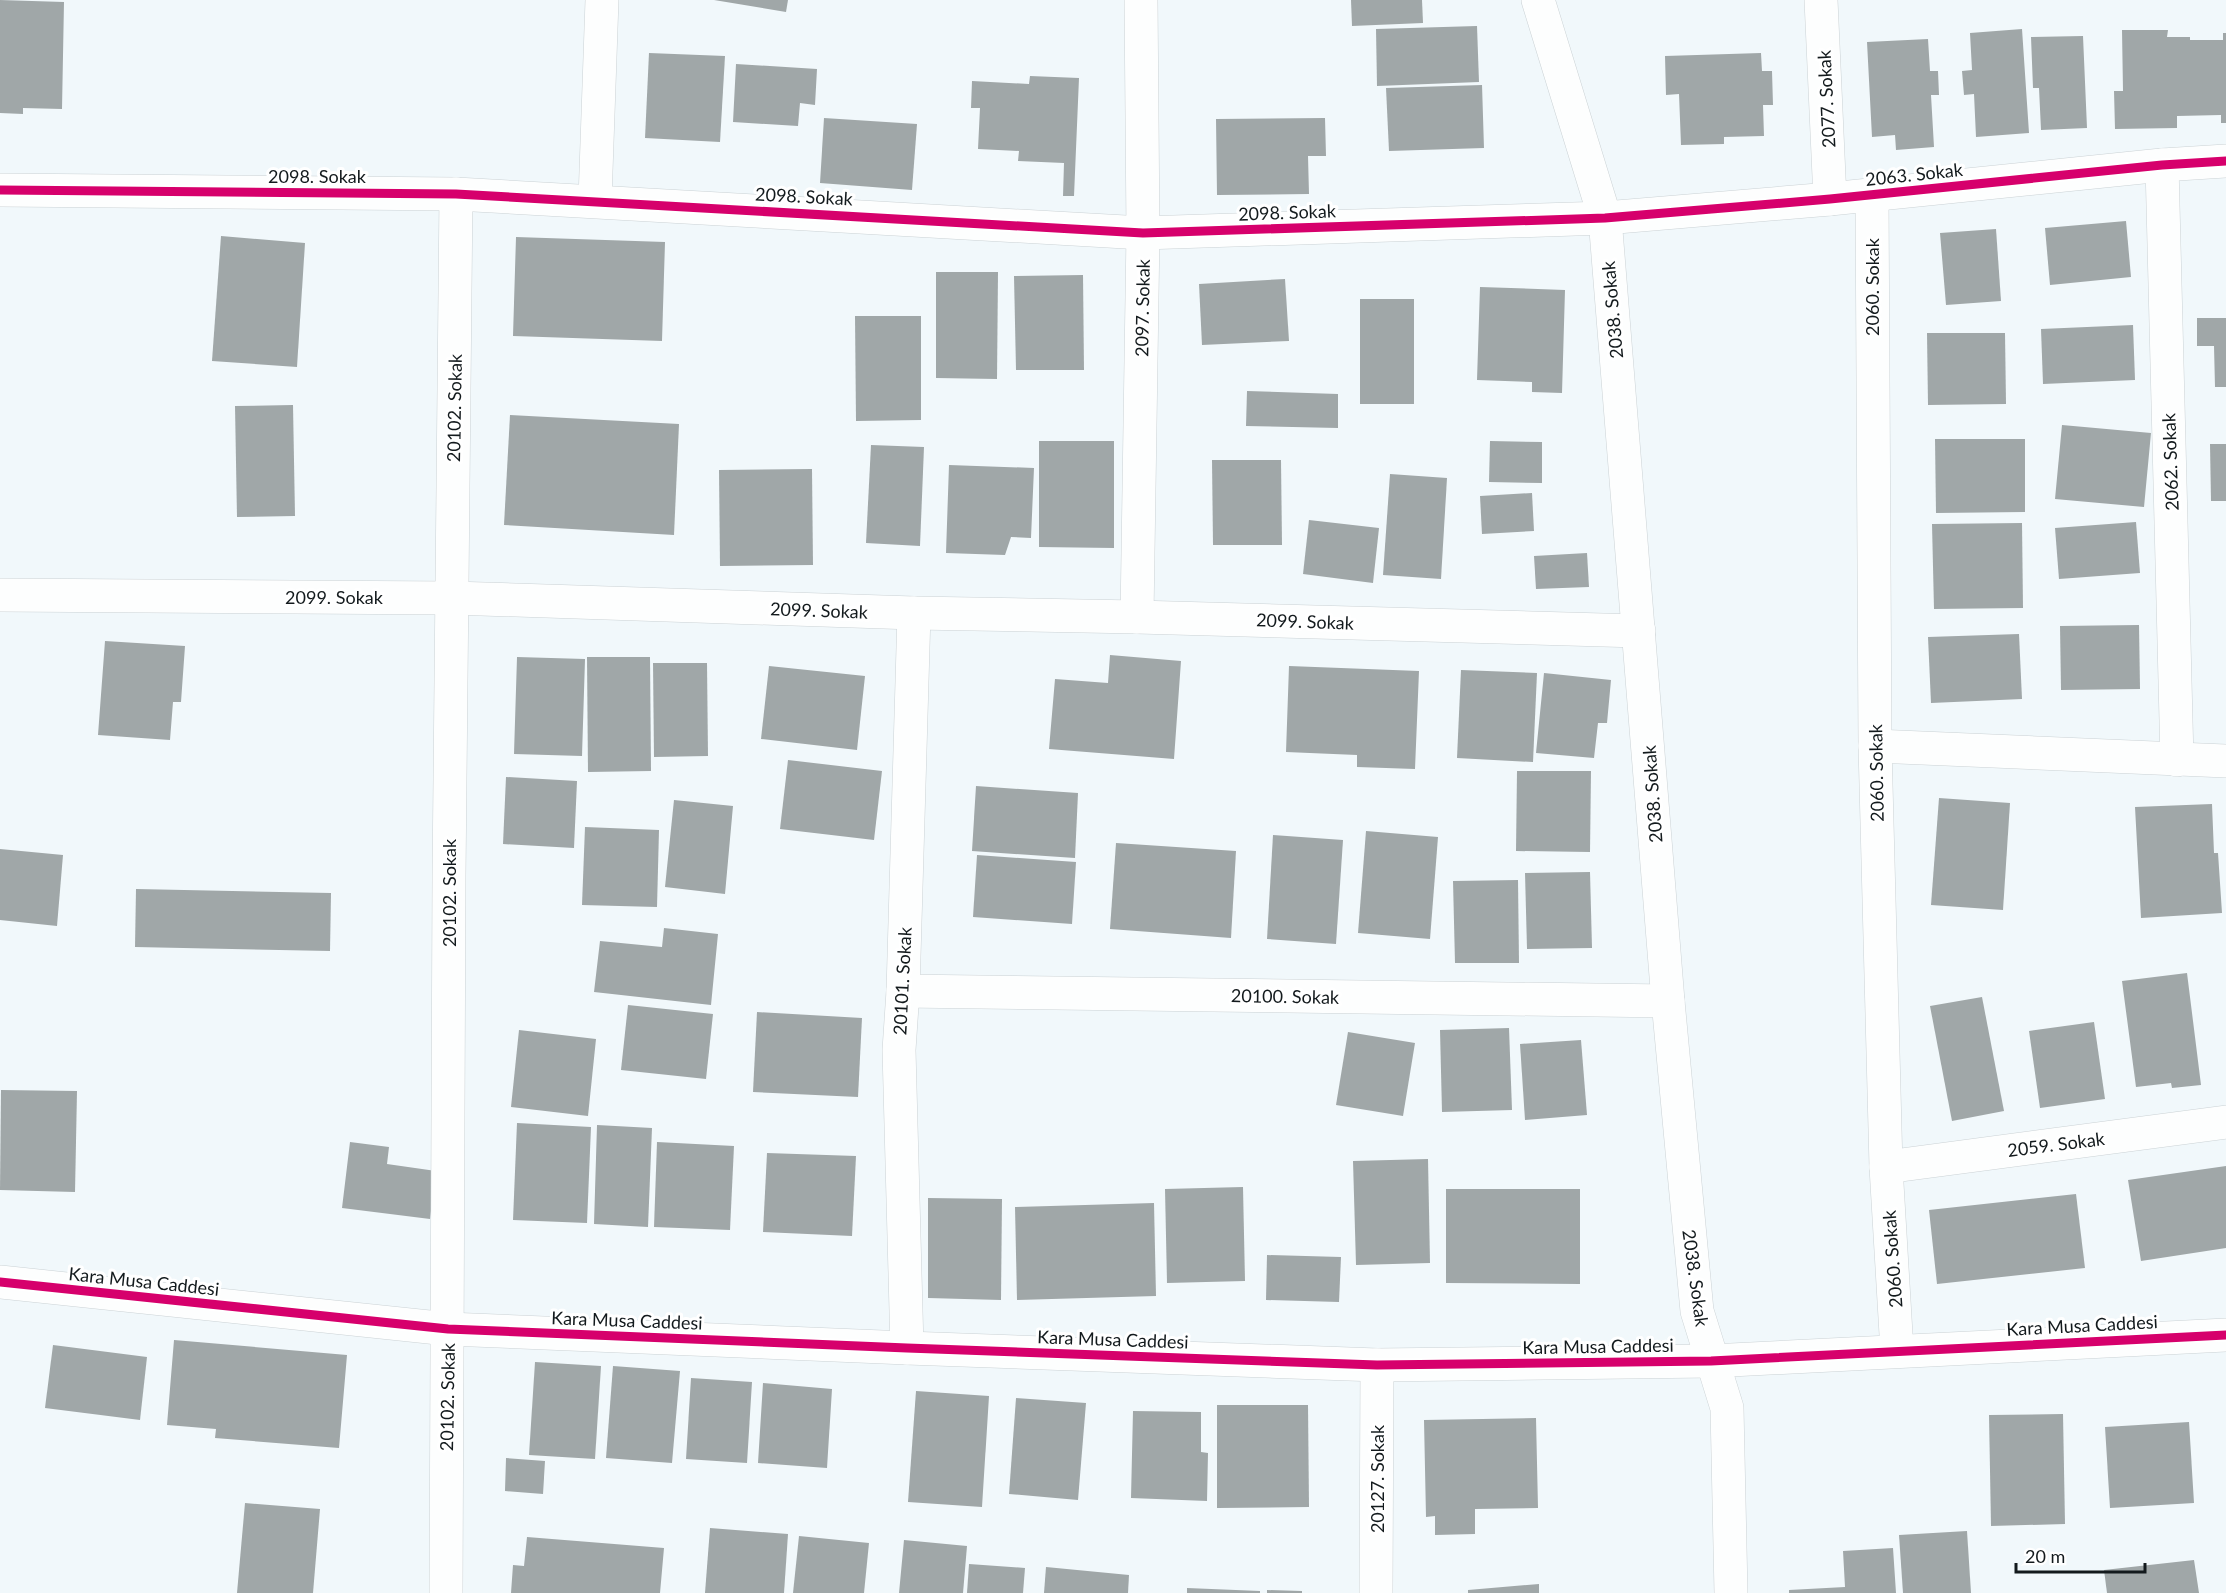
<svg xmlns="http://www.w3.org/2000/svg" width="2226" height="1593" font-family="Lato,sans-serif">
<style>
.building{fill:#a0a7a8}
.lines{fill:none;stroke-linecap:round;stroke-linejoin:round}
.minor-casing{stroke:#cbd2d5;stroke-width:34}
.minor{stroke:#fdfefe;stroke-width:33}
.cycleway-casing{stroke:#fff;stroke-width:13}
.cycleway{stroke:#d6006c;stroke-width:9}
.labels{text-anchor:middle;dominant-baseline:central;stroke-width:6;stroke-linejoin:round;paint-order:stroke}
.street-label{font-size:18px;fill:#131a1d;stroke:#fff}
</style>
<rect width="100%" height="100%" fill="#f1f8fb"/>
<!-- building -->
<g class="building">
<path d="M0 0 64 2 62 109 23 108V114L0 113Z"/>
<path d="M714 0H788L786 12Z"/>
<path d="M1351 0H1422L1423 23 1352 26Z"/>
<path d="M1477 26 1479 82 1377 86 1376 29Z"/>
<path d="M2022 29 2029 133 1976 137 1974 94 1964 95 1962 71 1972 70 1970 33Z"/>
<path d="M2122 30H2168L2167 37H2190V40H2223V33H2226V123H2221V115L2177 116V128L2115 129 2114 91H2123Z"/>
<path d="M2083 36 2087 128 2041 130 2039 88H2033L2031 37Z"/>
<path d="M1928 39 1930 71H1938L1939 95H1931L1934 147 1896 150 1895 135 1872 137 1867 42Z"/>
<path d="M649 53 725 56 720 142 645 138Z"/>
<path d="M1761 53 1762 71H1772L1773 105H1763L1764 136 1724 137V144L1681 145 1679 94 1666 95 1665 56Z"/>
<path d="M736 64 817 69 815 105 800 103 798 126 733 122Z"/>
<path d="M1030 76 1079 78 1074 196H1063L1064 163 1018 161 1019 151 978 149 980 108H971L972 81 1029 84Z"/>
<path d="M1482 85 1484 148 1389 151 1386 88Z"/>
<path d="M824 118 917 124 912 190 820 183Z"/>
<path d="M1325 118 1326 156H1308L1309 194 1217 195 1216 119Z"/>
<path d="M2126 221 2131 277 2050 285 2045 228Z"/>
<path d="M1996 229 2001 301 1946 305 1940 233Z"/>
<path d="M221 236 305 243 297 367 212 361Z"/>
<path d="M516 237 665 242 662 341 513 336Z"/>
<path d="M936 272H998L997 379 936 378Z"/>
<path d="M1083 275 1084 370H1016L1014 276Z"/>
<path d="M1285 279 1289 341 1202 345 1199 284Z"/>
<path d="M1480 287 1565 290 1562 393 1532 392V382L1477 380Z"/>
<rect x="1360" y="299" width="54" height="105"/>
<path d="M855 316H921V420L856 421Z"/>
<path d="M2197 318H2226V387H2215L2214 346H2197Z"/>
<path d="M2133 325 2135 380 2043 384 2041 329Z"/>
<path d="M1927 333H2005L2006 404 1928 405Z"/>
<path d="M1247 391 1338 394V428L1246 426Z"/>
<path d="M293 405 295 516 237 517 235 406Z"/>
<path d="M510 415 679 424 674 535 504 525Z"/>
<path d="M2062 425 2151 433 2144 507 2055 499Z"/>
<path d="M1935 439H2025V512L1936 513Z"/>
<path d="M1039 441H1114V548L1039 547Z"/>
<path d="M1490 441 1542 442V483L1489 482Z"/>
<path d="M2210 444H2226V501H2211Z"/>
<path d="M871 445 924 447 920 546 866 543Z"/>
<path d="M1212 460H1281L1282 545H1213Z"/>
<path d="M949 465 1034 468 1031 538 1011 537 1005 555 946 553Z"/>
<path d="M812 469 813 565 720 566 719 470Z"/>
<path d="M1390 474 1447 478 1441 579 1383 575Z"/>
<path d="M1532 493 1534 531 1482 534 1480 496Z"/>
<path d="M1309 520 1379 528 1373 583 1303 574Z"/>
<path d="M2136 522 2140 573 2059 579 2055 528Z"/>
<path d="M2022 523 2023 608 1934 609 1932 524Z"/>
<path d="M1587 553 1589 587 1536 589 1534 556Z"/>
<path d="M2139 625 2140 689 2061 690 2060 626Z"/>
<path d="M2019 634 2022 699 1931 703 1928 637Z"/>
<path d="M105 641 185 646 181 702H173L170 740 98 735Z"/>
<path d="M1110 655 1181 661 1174 759 1049 749 1055 679 1108 683Z"/>
<path d="M517 657 585 659 582 756 514 754Z"/>
<path d="M587 657H650L651 771 588 772Z"/>
<path d="M653 663H707L708 756 654 757Z"/>
<path d="M769 666 865 676 857 750 761 739Z"/>
<path d="M1289 666 1419 671 1415 769 1357 767V755L1286 752Z"/>
<path d="M1461 670 1537 673 1533 762 1457 758Z"/>
<path d="M1544 673 1611 680 1607 723H1598L1594 758 1536 753Z"/>
<path d="M788 760 882 771 874 840 780 829Z"/>
<path d="M1517 771H1591L1590 852 1516 851Z"/>
<path d="M506 777 577 781 574 848 503 844Z"/>
<path d="M976 786 1078 793 1075 858 972 851Z"/>
<path d="M1939 798 2010 803 2003 910 1931 905Z"/>
<path d="M674 800 733 806 725 894 665 887Z"/>
<path d="M2212 804 2214 853H2218L2222 913 2141 918 2135 807Z"/>
<path d="M585 827 659 830 657 907 582 905Z"/>
<path d="M1366 831 1438 837 1430 939 1358 933Z"/>
<path d="M1273 835 1343 840 1336 944 1267 939Z"/>
<path d="M1116 843 1236 851 1231 938 1110 929Z"/>
<path d="M0 849 63 855 57 926 0 920Z"/>
<path d="M977 855 1076 862 1072 924 973 917Z"/>
<path d="M1590 872 1592 948 1527 949 1525 873Z"/>
<path d="M1518 880 1519 963H1455L1453 881Z"/>
<path d="M136 889 331 893 330 951 135 947Z"/>
<path d="M664 928 718 934 711 1005 594 992 600 941 662 947Z"/>
<path d="M2187 973 2201 1085 2172 1088 2171 1083 2136 1087 2122 981Z"/>
<path d="M1982 997 2004 1111 1952 1121 1930 1006Z"/>
<path d="M628 1005 713 1014 706 1079 621 1070Z"/>
<path d="M757 1012 862 1018 858 1097 753 1092Z"/>
<path d="M2094 1022 2105 1099 2040 1108 2029 1031Z"/>
<path d="M1509 1028 1512 1110 1442 1112 1440 1030Z"/>
<path d="M519 1030 596 1039 588 1116 511 1107Z"/>
<path d="M1348 1032 1415 1043 1403 1116 1336 1105Z"/>
<path d="M1581 1040 1587 1115 1525 1120 1520 1044Z"/>
<path d="M1 1090 77 1091 75 1192 0 1190Z"/>
<path d="M517 1123 591 1127 587 1223 513 1220Z"/>
<path d="M597 1125 652 1128 648 1227 594 1224Z"/>
<path d="M350 1142 389 1147 387 1164 436 1171 430 1219 342 1208Z"/>
<path d="M657 1142 734 1146 730 1230 654 1227Z"/>
<path d="M767 1153 856 1156 852 1236 763 1232Z"/>
<path d="M1428 1159 1430 1263 1356 1265 1353 1161Z"/>
<path d="M2226 1166V1248L2141 1261 2128 1180Z"/>
<path d="M1243 1187 1245 1281 1167 1283 1165 1189Z"/>
<path d="M1446 1189H1580V1284L1446 1283Z"/>
<path d="M2076 1194 2085 1268 1937 1284 1929 1210Z"/>
<path d="M928 1198 1002 1199 1001 1300 928 1298Z"/>
<path d="M1154 1203 1156 1296 1017 1300 1015 1207Z"/>
<path d="M1267 1255 1341 1257 1339 1302 1266 1300Z"/>
<path d="M174 1340 347 1355 339 1448 215 1438 216 1429 167 1425Z"/>
<path d="M53 1345 147 1357 140 1420 45 1408Z"/>
<path d="M535 1362 601 1366 595 1459 529 1455Z"/>
<path d="M613 1366 680 1371 672 1463 606 1458Z"/>
<path d="M691 1378 752 1382 747 1463 686 1459Z"/>
<path d="M763 1383 832 1389 827 1468 758 1463Z"/>
<path d="M916 1391 989 1396 982 1507 908 1502Z"/>
<path d="M1016 1398 1086 1403 1078 1500 1009 1494Z"/>
<path d="M1217 1405H1308L1309 1507 1217 1508Z"/>
<path d="M1133 1411 1201 1412V1452L1208 1453 1207 1501 1131 1498Z"/>
<path d="M2063 1414 2065 1524 1991 1526 1989 1415Z"/>
<path d="M1536 1418 1538 1508 1475 1509V1534L1435 1535V1516L1426 1517 1424 1420Z"/>
<path d="M2189 1422 2194 1503 2110 1508 2105 1427Z"/>
<path d="M506 1458 545 1461 543 1494 505 1491Z"/>
<path d="M245 1503 320 1509 313 1593H237Z"/>
<path d="M710 1528 788 1534 784 1593H705Z"/>
<path d="M1967 1531 1971 1593H1903L1899 1535Z"/>
<path d="M799 1536 869 1543 864 1593H793Z"/>
<path d="M527 1537 664 1548 660 1593H511L513 1565 524 1566Z"/>
<path d="M904 1540 967 1546 963 1593H899Z"/>
<path d="M1893 1548 1896 1593H1789V1590L1845 1587 1843 1551Z"/>
<path d="M2194 1560 2199 1593H2107L2104 1570Z"/>
<path d="M969 1564 1025 1568 1023 1593H967Z"/>
<path d="M1046 1567 1129 1575 1128 1593H1044Z"/>
<path d="M1539 1584V1593H1468V1590Z"/>
<path d="M1187 1588 1260 1591V1593H1187Z"/>
<path d="M1267 1590 1302 1591V1593H1267Z"/>
</g>
<g class="lines">
<defs>
<g id="minor">
<path d="M1538 0 1605 218 1668 1001 1697 1311 1727 1408 1731 1593"/>
<path d="M1821 0 1830 199"/>
<path d="M2162 165 2177 760"/>
<path d="M0 190 456 194 1143 233 1605 218 1830 199 2162 165 2226 161"/>
<path d="M1872 195 1875 746 1886 1167 1897 1351"/>
<path d="M595 200 602 0"/>
<path d="M0 595 452 598 914 613 1137 617 1639 631"/>
<path d="M1137 617 1143 233 1141 0"/>
<path d="M1875 746 2226 761"/>
<path d="M903 991 1668 1001"/>
<path d="M1886 1167 2226 1122"/>
<path d="M0 1282 448 1329 907 1348 1377 1365 1711 1361 2226 1335"/>
<path d="M907 1348 899 1050 903 991 914 613"/>
<path d="M446 1593 449 877 456 194"/>
<path d="M1376 1593 1377 1365"/>
</g>
</defs>
<!-- minor casing -->
<use href="#minor" class="minor-casing"/>
<!-- minor -->
<use href="#minor" class="minor"/>
<defs>
<g id="cycleway">
<path d="M0 190 456 194 1143 233 1605 218 1830 199 2162 165 2226 161"/>
<path d="M0 1282 448 1329 907 1348 1377 1365 1711 1361 2226 1335"/>
</g>
</defs>
<!-- cycleway casing -->
<use href="#cycleway" class="cycleway-casing"/>
<!-- cycleway -->
<use href="#cycleway" class="cycleway"/>
</g>
<g class="labels">
<!-- street labels -->
<g class="street-label">
<text transform="translate(1826 99) rotate(-93)">2077. Sokak</text>
<text transform="translate(1914 174) rotate(-6)">2063. Sokak</text>
<text x="317" y="176">2098. Sokak</text>
<text transform="translate(804 196) rotate(3)">2098. Sokak</text>
<text transform="translate(1287 212) rotate(-2)">2098. Sokak</text>
<text transform="translate(1872 287) rotate(-90)">2060. Sokak</text>
<text transform="translate(1142 308) rotate(-89)">2097. Sokak</text>
<text transform="translate(1612 310) rotate(-95)">2038. Sokak</text>
<text transform="translate(454 408) rotate(-89)">20102. Sokak</text>
<text transform="translate(2170 462) rotate(-92)">2062. Sokak</text>
<text x="334" y="597">2099. Sokak</text>
<text transform="translate(819 610) rotate(2)">2099. Sokak</text>
<text transform="translate(1305 621) rotate(2)">2099. Sokak</text>
<text transform="translate(1876 773) rotate(-91)">2060. Sokak</text>
<text transform="translate(1652 794) rotate(-94)">2038. Sokak</text>
<text transform="translate(449 893) rotate(-90)">20102. Sokak</text>
<text transform="translate(902 981) rotate(-87)">20101. Sokak</text>
<text transform="translate(1285 996) rotate(1)">20100. Sokak</text>
<text transform="translate(2056 1144) rotate(-7)">2059. Sokak</text>
<text transform="translate(1892 1259) rotate(-94)">2060. Sokak</text>
<text transform="translate(1696 1278) rotate(82)">2038. Sokak</text>
<text transform="translate(144 1281) rotate(6)">Kara Musa Caddesi</text>
<text transform="translate(627 1320) rotate(2)">Kara Musa Caddesi</text>
<text transform="translate(2082 1325) rotate(-3)">Kara Musa Caddesi</text>
<text transform="translate(1113 1339) rotate(2)">Kara Musa Caddesi</text>
<text transform="translate(1598 1346) rotate(-1)">Kara Musa Caddesi</text>
<text transform="translate(447 1397) rotate(-89)">20102. Sokak</text>
<text transform="translate(1377 1479) rotate(-90)">20127. Sokak</text>
</g>
</g>
<!-- scale -->
<path d="M2016 1563v9h129v-9" fill="none" stroke="#131a1d" stroke-width="3"/>
<text x="2025" y="1563" font-size="18" fill="#131a1d" stroke="#ffffff" stroke-width="4.5" paint-order="stroke">20 m</text>
</svg>
